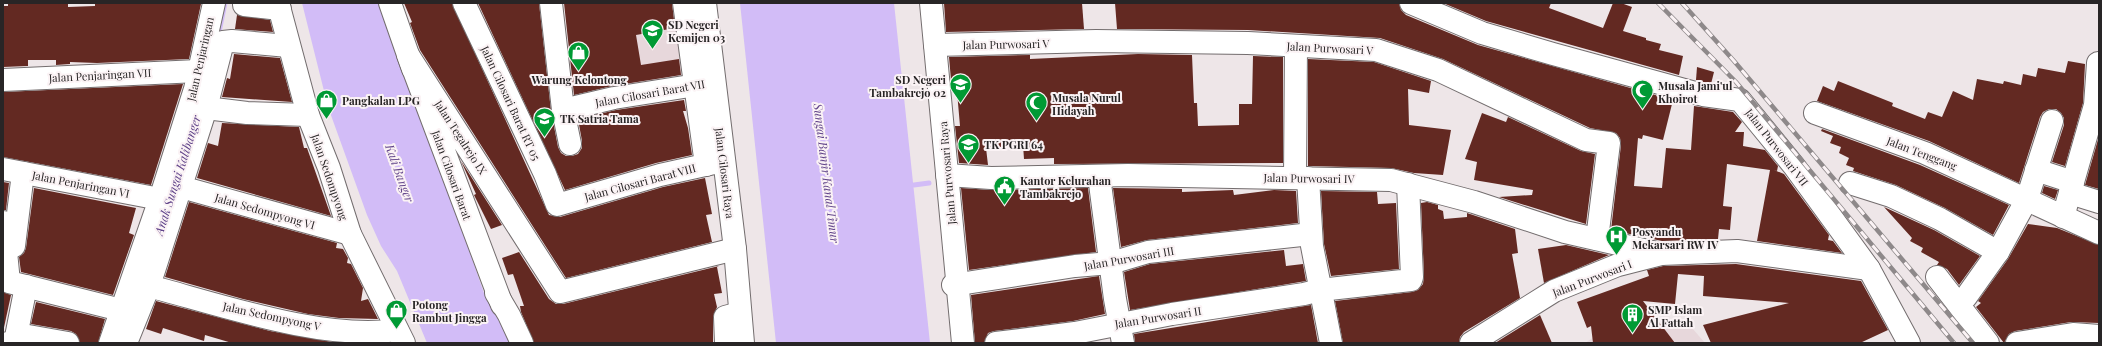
<svg xmlns="http://www.w3.org/2000/svg" width="2102" height="346" font-family="'Playfair Display',serif">
<style>
.built{fill:#e7d7db}
.water{fill:#d2bcf7}
.lines{fill:none;stroke-linecap:round;stroke-linejoin:round}
.stream{stroke:#d2bcf7;stroke-width:5}
.building{fill:#632922}
.minor-casing{stroke:#736d6e;stroke-width:24}
.minor{stroke:#fff;stroke-width:22}
.rail-casing{stroke:#8e898a;stroke-width:4.5}
.rail{stroke:#fbf3f5;stroke-width:3;stroke-dasharray:9;stroke-linecap:butt}
.labels{text-anchor:middle;dominant-baseline:central;stroke-width:4;stroke-linejoin:round;paint-order:stroke}
.poi-label{font-size:11px;font-weight:bold;fill:#282526;stroke:#fbf3f5;text-anchor:start}
.street-label{font-size:11px;fill:#282526;stroke:#fbf3f5}
.water-label{font-size:12px;font-style:italic;fill:#61448a;stroke:#fbf3f5}
</style>
<rect width="100%" height="100%" fill="#eee6e8"/>
<!-- built -->
<g class="built">
<path d="M669 3H692L703 74 615 96 603 26Z"/>
<path d="M1685 320 1705 343H1585L1594 337 1670 328Z"/>
</g>
<!-- water -->
<g class="water">
<path d="M302 3H383L484 293 496 310 512 343H427L397 271 381 246 367 215 328 107Z"/>
<path d="M740 3H894L930 343H776Z"/>
</g>
<g class="lines">
<!-- stream -->
<g class="stream">
<path d="M218 37 225 3"/>
<path d="M914 185 929 183"/>
</g>
</g>
<!-- building -->
<g class="building">
<path d="M8 3H68V7L95 6V3L201 4 189 59 97 63 70 62V64L56 65V60H28V66L3 67V6H8Z"/>
<path d="M404 3H452L549 215 560 217 663 187 705 178 712 214 706 215 712 242 566 278 420 50 410 23 412 22Z"/>
<path d="M478 3H539L551 111 558 147 561 153 566 156H572L578 154 582 148V141L578 119 616 110 684 100 686 111H683L688 128 692 155 656 163 565 190Z"/>
<path d="M564 3H672L675 28 636 35 641 65 679 59 681 75 612 86 574 95Z"/>
<path d="M944 3H1082L1084 29 946 32Z"/>
<path d="M1115 3H1399L1401 10 1406 15 1478 45 1673 100 1663 140 1643 135 1642 139 1638 138 1634 186 1662 188 1666 148 1691 150 1694 106 1733 112 1742 122 1735 132H1744L1743 146 1765 150 1778 166 1777 171 1774 170 1784 174 1829 235 1828 240 1833 241 1842 253 1757 241 1770 170 1727 164 1723 206 1732 207 1730 230 1719 229 1718 239 1662 241 1611 230 1621 145 1620 138 1616 133 1590 128 1443 59 1380 38 1248 30 1117 29Z"/>
<path d="M1443 3H1551L1549 8 1603 28 1613 3H1621L1632 7 1623 31 1646 38V40L1661 44 1659 50 1683 56 1679 75 1486 21Z"/>
<path d="M237 15 270 20 273 32 235 29Z"/>
<path d="M234 54 280 58 292 102 222 97 227 78 230 79Z"/>
<path d="M1138 54 1192 55 1194 103H1197L1198 126 1239 125V104H1252L1253 56 1283 57V163L1054 164V158L1024 159 1023 145 986 148 988 165 959 163 955 126H960L956 80H951L949 57 1030 55V59Z"/>
<path d="M1308 59 1374 62 1431 81 1429 93 1408 89 1409 125 1451 130 1443 175 1414 173 1391 168 1308 166Z"/>
<path d="M2068 61 2085 64 2083 103 2065 166 2052 162 2064 125V118L2061 113 2056 109H2049L2043 112 2040 117 2019 183 1929 141 1817 101 1823 86 1834 91 1838 81 1893 103 1892 106 1925 119 1928 112 1942 117 1953 91 1973 100 1977 79 2003 84 2004 81 2021 85 2023 74 2036 77 2038 68 2065 73Z"/>
<path d="M1697 67 1714 72 1711 84 1696 80Z"/>
<path d="M183 84 151 185 3 157V92Z"/>
<path d="M1482 113 1506 122 1508 117 1581 151 1595 154 1586 224 1499 197 1532 195 1533 190 1474 180 1477 162 1465 159Z"/>
<path d="M222 123 299 127 304 148H307L331 216 197 178 208 143 218 146Z"/>
<path d="M1822 129 1920 165 2009 205 1993 235 1945 208 1896 185 1853 171 1854 168 1846 165 1849 158 1839 153 1841 147 1830 143 1833 136 1821 131Z"/>
<path d="M2099 136V189L2085 185Z"/>
<path d="M461 161 502 225 491 229 474 195 476 194Z"/>
<path d="M3 182 9 183 6 210H3Z"/>
<path d="M2044 186 2058 190 2055 199 2042 193Z"/>
<path d="M34 188 136 208 129 233 134 235 113 295 21 272 19 257 24 253 26 248Z"/>
<path d="M961 188 991 190 1088 188 1096 252 969 270Z"/>
<path d="M1113 188 1182 189V192L1233 190 1234 195 1274 190 1296 191 1298 223 1147 240 1121 247Z"/>
<path d="M1321 191 1377 192 1378 204 1396 203 1399 269 1331 276 1324 244Z"/>
<path d="M189 202 337 243 336 248 343 249 348 258 347 263 351 264 363 288 361 301 368 299 378 319 339 318 308 314 243 299 165 277Z"/>
<path d="M1427 202 1438 205V209L1443 211 1444 219 1467 217V213L1515 229 1518 253 1512 254 1520 298 1464 332 1460 337 1459 343H1343L1335 301 1412 292 1418 290 1423 284 1424 276 1421 203Z"/>
<path d="M1884 207 1934 230 1980 256 1959 285 1947 269 1937 265 1939 262 1921 252 1923 248 1910 241 1912 238Z"/>
<path d="M2028 224 2057 228 2099 245V323L2071 322 2015 331 2009 334 2004 343 1976 307 1981 303 1978 301 2008 259Z"/>
<path d="M1566 245 1609 255 1544 283 1538 249Z"/>
<path d="M1284 250 1286 266 1303 264 1306 281 1130 310 1124 272 1150 264Z"/>
<path d="M519 252 549 299 556 304H563L719 266 717 267 722 293 714 294 717 307 713 317V343H534L521 312 520 306H524L513 274 508 275 502 258Z"/>
<path d="M1736 264 1861 281 1888 330 1860 343H1711L1703 325 1789 303 1703 296 1704 276 1678 274 1675 304 1643 301 1675 343H1593L1591 326 1587 328 1577 302 1649 276 1647 270 1663 266Z"/>
<path d="M1099 276 1105 314 1073 321 994 331 988 333 984 343H975L971 295Z"/>
<path d="M3 292 11 295 3 332Z"/>
<path d="M156 301 270 331 338 343H232L205 335 204 341 163 328 161 334 146 329Z"/>
<path d="M36 302 105 319 98 343H80L76 334 71 331 31 324Z"/>
<path d="M1311 305 1318 343H1135L1134 334Z"/>
<path d="M1540 315 1552 343H1495Z"/>
</g>
<g class="lines">
<defs>
<g id="minor">
<path d="M278 3 308 115 329 168 350 234 404 343"/>
<path d="M390 3 413 69"/>
<path d="M464 3 545 174 557 205 660 175 723 161"/>
<path d="M551 3 563 110 570 144"/>
<path d="M684 3 706 165"/>
<path d="M705 3 735 249 743 343"/>
<path d="M931 3 963 343"/>
<path d="M1411 3 1482 33 1553 54 1703 95 1740 100 1794 166 1869 269 1909 343"/>
<path d="M244 5 280 9"/>
<path d="M935 45 1096 41 1248 43 1376 50 1438 70 1586 140 1609 143 1597 239"/>
<path d="M3 80 198 71"/>
<path d="M206 108 247 113 308 115"/>
<path d="M563 110 614 98 709 83"/>
<path d="M1815 113 1925 153 2099 233"/>
<path d="M3 169 160 199"/>
<path d="M2036 170 2073 182"/>
<path d="M947 175 991 178 1128 175 1391 180 1474 202 1565 232 1661 254"/>
<path d="M1099 176 1115 299 1123 343"/>
<path d="M1295 177 1296 46"/>
<path d="M1308 178 1312 246 1331 343"/>
<path d="M1850 183 1891 196 1940 219 1998 252"/>
<path d="M181 187 350 234"/>
<path d="M2070 193 2099 202"/>
<path d="M2063 217 2095 105 2098 63"/>
<path d="M3 222 9 282 121 310"/>
<path d="M14 246 23 173"/>
<path d="M1937 277 1988 343"/>
<path d="M957 281 953 285 1075 266 1111 263 1148 252 1311 234"/>
<path d="M149 286C221 305 324 341 397 330"/>
<path d="M496 293 509 315 522 343"/>
<path d="M1966 297 1998 252 2027 199 2052 121"/>
<path d="M502 305 408 55 560 292 735 249"/>
<path d="M17 334 68 343"/>
<path d="M8 343 15 342 26 286"/>
<path d="M110 343 160 199 195 89 214 3"/>
<path d="M126 343 149 286 206 108 223 42 232 41 288 46"/>
<path d="M726 343 725 317 740 313"/>
<path d="M996 343 1075 333 1172 314 1304 294 1320 290 1411 280 1412 277 1408 184"/>
<path d="M1471 343 1554 291 1618 265 1661 254 1737 251 1869 269"/>
<path d="M2017 343 2073 334 2099 336"/>
</g>
</defs>
<!-- minor casing -->
<use href="#minor" class="minor-casing"/>
<!-- minor -->
<use href="#minor" class="minor"/>
<defs>
<g id="rail">
<path d="M1658 3 1736 82 1954 343"/>
<path d="M1682 3 1734 61 1973 343"/>
</g>
</defs>
<!-- rail casing -->
<use href="#rail" class="rail-casing"/>
<!-- rail -->
<use href="#rail" class="rail"/>
</g>
<!-- icons -->
<defs>
<symbol id="school-pin" viewBox="-11 -11 22 30"><path d="M0 17L-7.5 6A9.5 9.5 0 1 1 7.5 6Z" fill="#009a34" stroke="#fbf3f5"/><path d="M0-5L7-2L0 1L-7-2ZM-4 1L0 2.5L4 1V4Q0 6-4 4Z" fill="#fff"/></symbol>
<symbol id="shop-pin" viewBox="-11 -11 22 30"><path d="M0 17L-7.5 6A9.5 9.5 0 1 1 7.5 6Z" fill="#009a34" stroke="#fbf3f5"/><path d="M-5-2.5h2.3a2.7 3.5 0 0 1 5.4 0H5L5.5 6h-11ZM-1.5-2.5h3a1.5 2.3 0 0 0-3 0Z" fill="#fff"/></symbol>
<symbol id="mosque-pin" viewBox="-11 -11 22 30"><path d="M0 17L-7.5 6A9.5 9.5 0 1 1 7.5 6Z" fill="#009a34" stroke="#fbf3f5"/><path d="M3.5-4.9A6 6 0 1 0 3.5 4.9A5 5 0 1 1 3.5-4.9Z" fill="#fff"/></symbol>
<symbol id="civic-pin" viewBox="-11 -11 22 30"><path d="M0 17L-7.5 6A9.5 9.5 0 1 1 7.5 6Z" fill="#009a34" stroke="#fbf3f5"/><path d="M-.6-6.5H3V-4.5H.6V-3L4-1V1h2V6H-6V1h2V-1L-.6-3ZM-1.2 2.5V6h2.4V2.5Z" fill="#fff"/></symbol>
<symbol id="hospital-pin" viewBox="-11 -11 22 30"><path d="M0 17L-7.5 6A9.5 9.5 0 1 1 7.5 6Z" fill="#009a34" stroke="#fbf3f5"/><path d="M-5-5h3v3.5h4V-5h3V5h-3V1.5h-4V5h-3Z" fill="#fff"/></symbol>
<symbol id="building-pin" viewBox="-11 -11 22 30"><path d="M0 17L-7.5 6A9.5 9.5 0 1 1 7.5 6Z" fill="#009a34" stroke="#fbf3f5"/><path d="M-4-6H4V6H1V3H-1V6H-4ZM-2.5-4.3h1.7v1.8h-1.7ZM.8-4.3h1.7v1.8H.8ZM-2.5-1h1.7V.8h-1.7ZM.8-1h1.7V.8H.8Z" fill="#fff"/></symbol>
</defs>
<g fill-rule="evenodd">
<use href="#school-pin" x="640" y="18" width="25" height="34"/>
<use href="#shop-pin" x="566" y="40" width="25" height="34"/>
<use href="#school-pin" x="948" y="72" width="25" height="34"/>
<use href="#mosque-pin" x="1630" y="78" width="25" height="34"/>
<use href="#shop-pin" x="314" y="88" width="25" height="34"/>
<use href="#mosque-pin" x="1024" y="90" width="25" height="34"/>
<use href="#school-pin" x="532" y="106" width="25" height="34"/>
<use href="#school-pin" x="956" y="132" width="25" height="34"/>
<use href="#civic-pin" x="992" y="174" width="25" height="34"/>
<use href="#hospital-pin" x="1604" y="224" width="25" height="34"/>
<use href="#shop-pin" x="384" y="298" width="25" height="34"/>
<use href="#building-pin" x="1620" y="302" width="25" height="34"/>
</g>
<g class="labels">
<!-- poi labels -->
<g class="poi-label">
<text x="668" y="24">SD Negeri<tspan x="668" dy="13">Kemijen 03</tspan></text>
<text x="579" y="79" text-anchor="middle">Warung Kelontong</text>
<text x="946" y="79" text-anchor="end">SD Negeri<tspan x="946" dy="13">Tambakrejo 02</tspan></text>
<text x="1658" y="85">Musala Jami'ul<tspan x="1658" dy="13">Khoirot</tspan></text>
<text x="1052" y="97">Musala Nurul<tspan x="1052" dy="13">Hidayah</tspan></text>
<text x="342" y="100">Pangkalan LPG</text>
<text x="560" y="118">TK Satria Tama</text>
<text x="984" y="144">TK PGRI 64</text>
<text x="1020" y="180">Kantor Kelurahan<tspan x="1020" dy="13">Tambakrejo</tspan></text>
<text x="1632" y="231">Posyandu<tspan x="1632" dy="13">Mekarsari RW IV</tspan></text>
<text x="412" y="304">Potong<tspan x="412" dy="13">Rambut Jingga</tspan></text>
<text x="1648" y="309">SMP Islam<tspan x="1648" dy="13">Al Fattah</tspan></text>
</g>
<!-- street labels -->
<g class="street-label">
<text transform="translate(1006 44) rotate(-1)">Jalan Purwosari V</text>
<text transform="translate(1330 48) rotate(3)">Jalan Purwosari V</text>
<text transform="translate(200 59) rotate(-77)">Jalan Penjaringan</text>
<text transform="translate(100 75) rotate(-3)">Jalan Penjaringan VII</text>
<text transform="translate(650 93) rotate(-10)">Jalan Cilosari Barat VII</text>
<text transform="translate(511 103) rotate(65)">Jalan Cilosari Barat RT 05</text>
<text transform="translate(461 137) rotate(57)">Jalan Tegalrejo IX</text>
<text transform="translate(1777 147) rotate(52)">Jalan Purwosari VII</text>
<text transform="translate(1922 153) rotate(21)">Jalan Tenggang</text>
<text transform="translate(725 173) rotate(83)">Jalan Cilosari Raya</text>
<text transform="translate(947 173) rotate(-95)">Jalan Purwosari Raya</text>
<text transform="translate(452 175) rotate(70)">Jalan Cilosari Barat</text>
<text transform="translate(330 177) rotate(71)">Jalan Sedompyong</text>
<text transform="translate(1309 178) rotate(1)">Jalan Purwosari IV</text>
<text transform="translate(640 182) rotate(-15)">Jalan Cilosari Barat VIII</text>
<text transform="translate(81 184) rotate(11)">Jalan Penjaringan VI</text>
<text transform="translate(265 211) rotate(16)">Jalan Sedompyong VI</text>
<text transform="translate(1129 258) rotate(-10)">Jalan Purwosari III</text>
<text transform="translate(1592 278) rotate(-21)">Jalan Purwosari I</text>
<text transform="translate(272 316) rotate(12)">Jalan Sedompyong V</text>
<text transform="translate(1158 317) rotate(-9)">Jalan Purwosari II</text>
</g>
<!-- water labels -->
<g class="water-label">
<text transform="translate(400 173) rotate(70)">Kali Banger</text>
<text transform="translate(827 173) rotate(83)">Sungai Banjir Kanal Timur</text>
<text transform="translate(177 175) rotate(-72)">Anak Sungai Kalibanger</text>
</g>
</g>
<!-- border -->
<rect width="2102" height="346" fill="none" stroke="#282526" stroke-width="8"/>
</svg>
